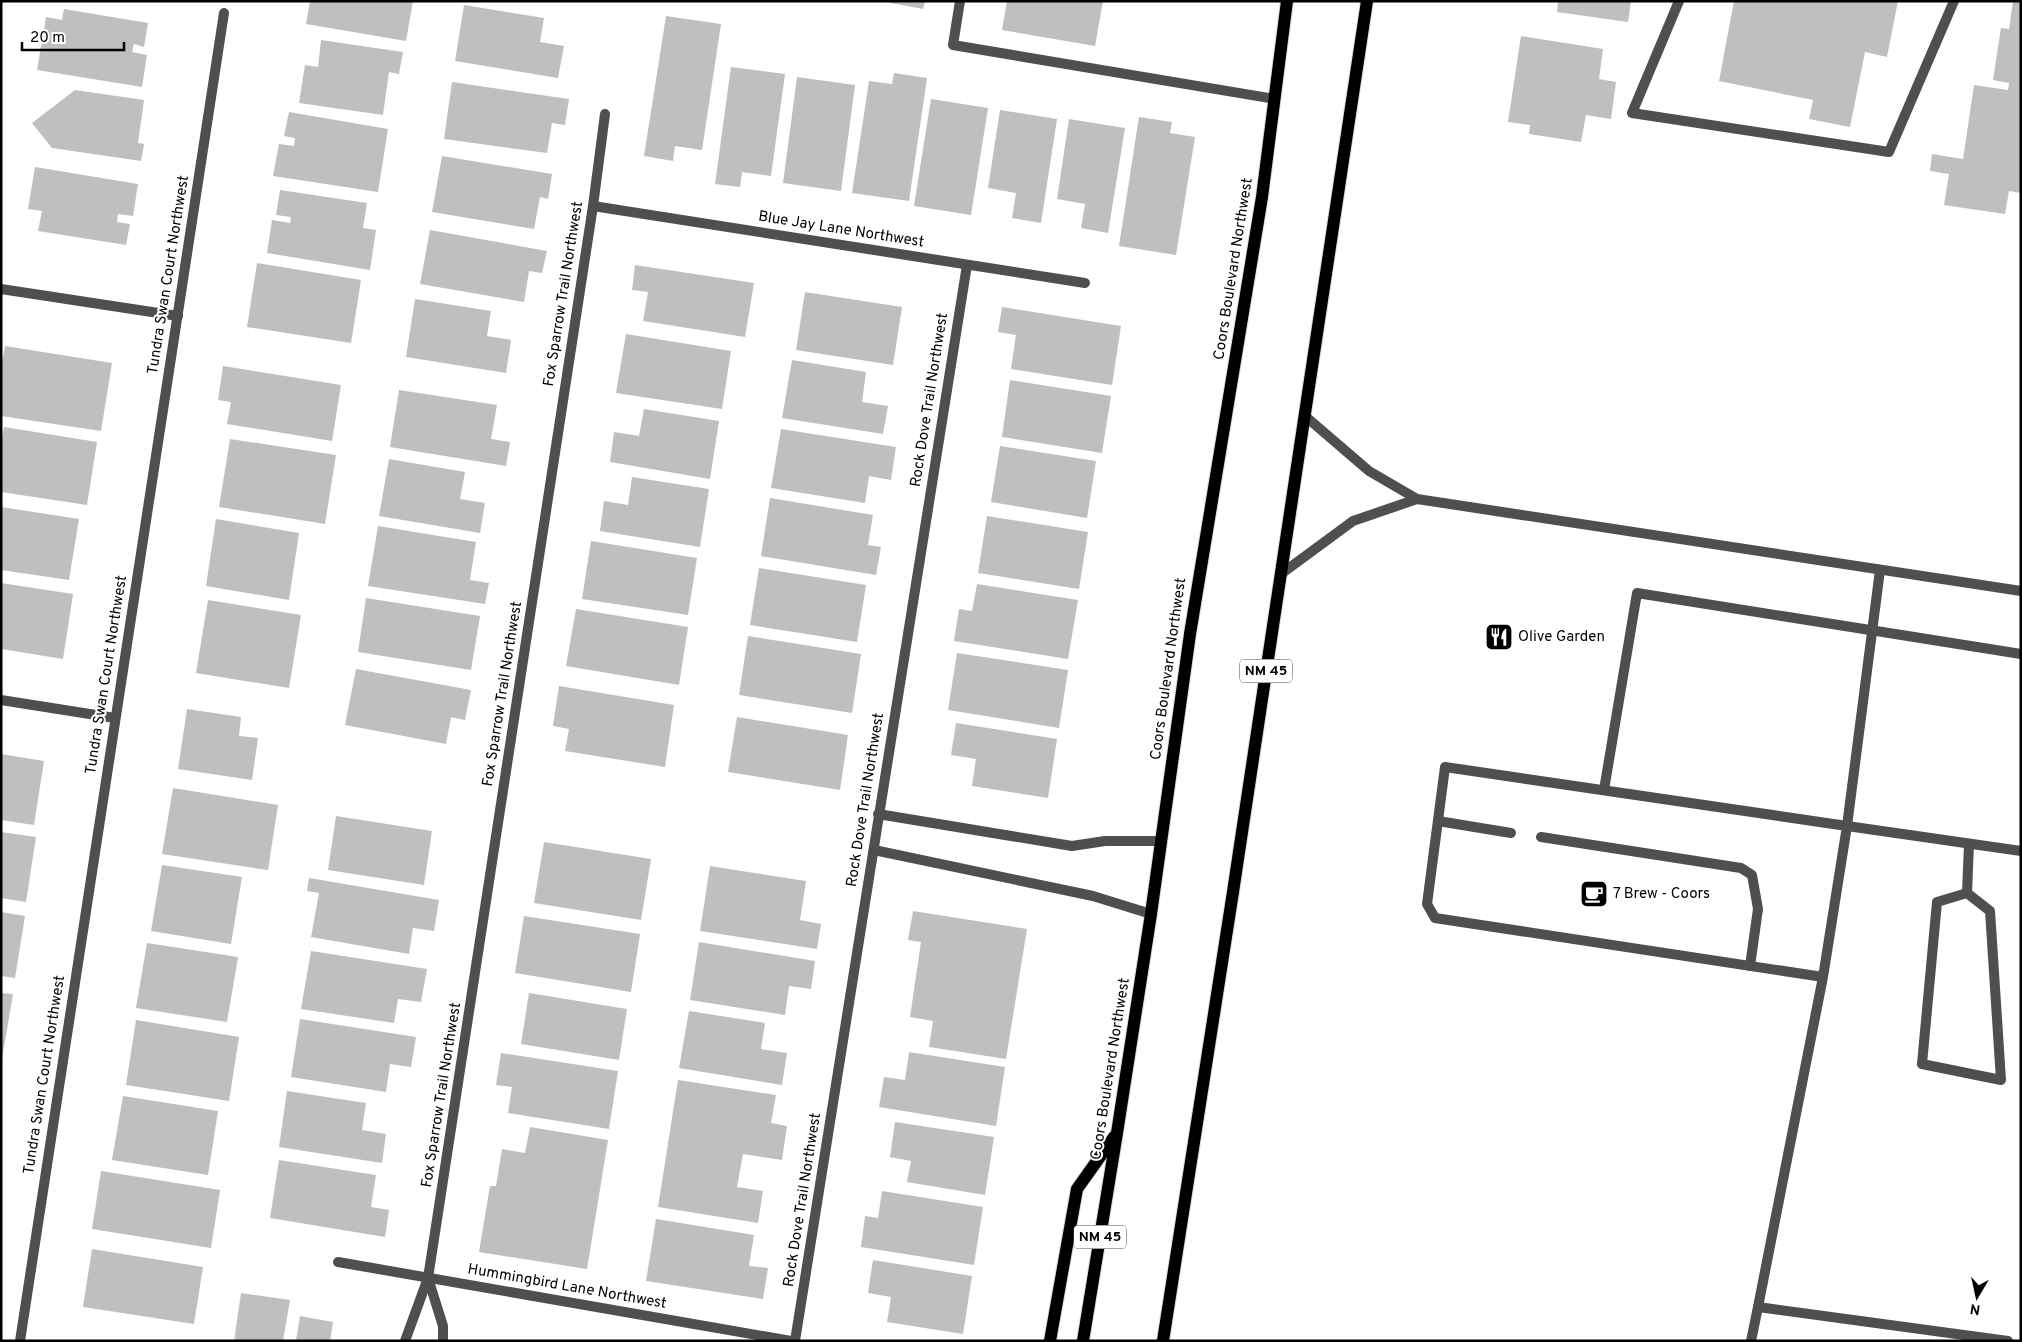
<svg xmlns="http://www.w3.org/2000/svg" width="2022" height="1342" font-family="Overpass,sans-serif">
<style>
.building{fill:#bfbfbf}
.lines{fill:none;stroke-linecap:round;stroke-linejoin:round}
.primary-casing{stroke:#dbdbdb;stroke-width:14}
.lane{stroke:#4f4f4f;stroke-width:10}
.street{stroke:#4f4f4f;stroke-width:10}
.primary{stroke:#000;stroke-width:12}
.labels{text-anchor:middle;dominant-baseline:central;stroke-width:4;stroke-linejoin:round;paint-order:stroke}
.shield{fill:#fff;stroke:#4c4c4c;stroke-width:1}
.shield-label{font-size:14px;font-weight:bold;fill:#000}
.street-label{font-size:15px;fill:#000;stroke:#fff}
.poi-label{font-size:15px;fill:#000;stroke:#fff;text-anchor:start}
</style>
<rect width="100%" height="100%" fill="#fff"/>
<!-- building -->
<g class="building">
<path d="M310 1H413L406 41 306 24Z"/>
<path d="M880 1H925L923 9Z"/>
<path d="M1007 1H1103L1095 46 1002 30Z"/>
<path d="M1558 1H1631L1628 22 1557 12Z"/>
<path d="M1734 1H1898L1887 57 1865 52 1850 127 1809 119 1813 100 1719 81Z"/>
<path d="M2013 1H2021V193L2009 191 2005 214 1944 205 1949 174 1930 171 1932 154 1963 159 1974 85 2008 90 2009 83 1993 80 2001 28 2009 29Z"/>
<path d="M464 5 544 18 540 42 564 46 558 78 455 61Z"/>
<path d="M64 9 148 23 144 47 134 44 132 52 147 55 142 87 37 70 46 17 62 20Z"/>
<path d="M666 16 721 24 702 150 675 146 673 161 644 156Z"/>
<path d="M1521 36 1603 49 1599 79 1616 82 1611 119 1586 115 1581 142 1529 134 1530 125 1508 122Z"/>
<path d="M321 40 403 52 399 74 389 72 383 115 299 103 305 65 318 67Z"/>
<path d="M731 67 785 74 771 176 742 172 740 187 715 184Z"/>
<path d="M894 73 927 78 909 201 852 193 869 81 892 84Z"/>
<path d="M797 77 855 85 841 191 783 183Z"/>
<path d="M452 82 569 99 565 125 552 123 547 153 444 139Z"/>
<path d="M75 90 144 100 138 143 144 144 141 161 52 148 32 123Z"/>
<path d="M931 99 988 108 971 215 914 206Z"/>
<path d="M1000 110 1057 119 1041 223 1012 218 1016 193 988 188Z"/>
<path d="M289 112 388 129 378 192 273 176 279 144 294 146 295 138 284 136Z"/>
<path d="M1139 117 1172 122 1170 133 1195 137 1176 255 1119 246Z"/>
<path d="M1069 119 1125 128 1108 233 1081 228 1085 204 1057 199Z"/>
<path d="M442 156 552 174 548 199 540 197 534 229 432 212Z"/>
<path d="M35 167 138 184 133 216 118 214 117 222 130 224 126 245 38 231 42 211 28 209Z"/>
<path d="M280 190 367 203 363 228 376 230 370 270 267 253 272 220 290 223 291 217 276 215Z"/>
<path d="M430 230 547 251 542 273 529 271 524 302 420 284Z"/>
<path d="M257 263 361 280 351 343 247 327Z"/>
<path d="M635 265 754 283 745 337 643 321 648 292 632 290Z"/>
<path d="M805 292 902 307 893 365 796 350Z"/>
<path d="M415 299 491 311 487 336 511 340 506 373 406 357Z"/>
<path d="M1002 307 1121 326 1112 385 1011 369 1016 335 998 332Z"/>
<path d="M626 334 731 351 722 409 616 393Z"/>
<path d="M5 346 112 363 101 431 1 416V368Z"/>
<path d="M792 360 866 372 862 402 888 406 883 434 782 418Z"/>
<path d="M223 366 341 385 332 441 227 424 231 402 218 400Z"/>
<path d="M1010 380 1111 396 1102 453 1002 437Z"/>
<path d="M399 390 497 405 491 439 510 442 506 466 390 447Z"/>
<path d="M644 409 719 421 710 479 610 462 614 432 639 436Z"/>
<path d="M4 427 97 442 87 505 1 492V445Z"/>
<path d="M781 429 896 447 891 480 869 476 865 503 771 488Z"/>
<path d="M230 439 336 455 325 524 219 507Z"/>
<path d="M1000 446 1096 461 1087 518 991 502Z"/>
<path d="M389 459 465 472 460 499 485 503 480 533 379 516Z"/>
<path d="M632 477 709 489 700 547 600 531 604 501 628 505Z"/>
<path d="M770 498 873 515 868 545 881 547 876 575 761 556Z"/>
<path d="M1 507 79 519 69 580 1 570Z"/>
<path d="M987 516 1088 532 1079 589 978 573Z"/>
<path d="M216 519 299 533 289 600 206 586Z"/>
<path d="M378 526 476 542 470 580 489 583 485 604 368 586Z"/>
<path d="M591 541 697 558 688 615 582 599Z"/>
<path d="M759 568 866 585 857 642 750 625Z"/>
<path d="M1 583 73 594 63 659 1 649Z"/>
<path d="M977 584 1078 600 1068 659 954 641 959 609 972 611Z"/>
<path d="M366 598 480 616 471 670 358 652Z"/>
<path d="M208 600 301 615 289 688 196 673Z"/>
<path d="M576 609 688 627 679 685 566 666Z"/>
<path d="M748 636 861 654 852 713 739 695Z"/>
<path d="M957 653 1068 670 1059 728 948 710Z"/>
<path d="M356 669 471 690 465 720 451 717 446 744 345 725Z"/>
<path d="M559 686 674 705 665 767 565 751 569 729 553 726Z"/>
<path d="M187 709 241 717 239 736 258 738 252 780 178 769Z"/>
<path d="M737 717 848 735 840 790 728 772Z"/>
<path d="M956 723 1057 739 1048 798 972 786 976 759 951 755Z"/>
<path d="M1 754 44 761 34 825 1 820Z"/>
<path d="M173 788 278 805 268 870 162 854Z"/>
<path d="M336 816 432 831 424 885 328 870Z"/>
<path d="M1 832 36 837 26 902 1 898Z"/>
<path d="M544 842 651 859 641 920 534 903Z"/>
<path d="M162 865 242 877 231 944 151 931Z"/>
<path d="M710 866 806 881 800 920 821 924 817 949 700 931Z"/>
<path d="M309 878 439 900 434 931 413 928 409 954 311 937 319 893 307 891Z"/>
<path d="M913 911 1027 929 1006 1059 929 1047 933 1021 910 1017 921 942 908 940Z"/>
<path d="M1 912 25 916 15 978 1 976Z"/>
<path d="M524 916 640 934 631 992 515 973Z"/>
<path d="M699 942 815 961 811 989 789 986 785 1015 690 1000Z"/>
<path d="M147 943 238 957 227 1022 136 1008Z"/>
<path d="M311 951 427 969 421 1002 398 999 394 1023 301 1009Z"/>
<path d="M1 993 13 994 2 1059H1Z"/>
<path d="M529 993 627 1009 619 1060 521 1044Z"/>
<path d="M689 1011 765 1023 761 1049 787 1053 782 1085 679 1068Z"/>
<path d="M300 1019 416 1037 411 1067 390 1064 386 1092 291 1077Z"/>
<path d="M136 1020 239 1037 229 1101 126 1085Z"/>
<path d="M909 1052 1005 1067 996 1126 879 1107 884 1077 905 1080Z"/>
<path d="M501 1053 618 1071 609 1129 508 1113 512 1087 496 1085Z"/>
<path d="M678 1080 776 1095 771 1123 787 1126 782 1160 743 1154 737 1187 763 1191 758 1223 658 1207Z"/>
<path d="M287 1091 366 1103 362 1130 386 1134 382 1163 279 1147Z"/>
<path d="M123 1096 218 1111 208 1175 112 1160Z"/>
<path d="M895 1122 994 1137 985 1195 907 1182 911 1161 890 1157Z"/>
<path d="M530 1127 608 1140 587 1269 479 1252 490 1186H496L502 1149 525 1153Z"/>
<path d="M279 1160 376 1175 371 1207 389 1210 385 1237 270 1218Z"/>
<path d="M101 1171 220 1190 211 1248 92 1229Z"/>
<path d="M882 1191 983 1207 974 1265 861 1247 865 1216 878 1218Z"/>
<path d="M656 1219 754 1235 749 1266 768 1268 763 1299 646 1281Z"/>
<path d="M92 1249 203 1267 194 1324 83 1307Z"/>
<path d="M873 1260 972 1276 963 1334 887 1322 891 1297 868 1293Z"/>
<path d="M241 1293 290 1300 283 1341H234Z"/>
<path d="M300 1316 333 1322 330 1341H296Z"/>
</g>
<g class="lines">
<defs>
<g id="primary">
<path d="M1050 1341 1077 1189 1114 1137"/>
<path d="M1083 1341 1117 1133 1151 914 1190 634 1262 197 1287 1"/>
<path d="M1163 1341 1233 892 1367 1"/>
</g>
</defs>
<!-- primary casing -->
<use href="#primary" class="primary-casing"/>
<!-- lane -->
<g class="lane">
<path d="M960 1 953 45 1275 99"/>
<path d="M1417 499 2021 591"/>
<path d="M1880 570 1847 826 2021 851"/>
<path d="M1281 574 1353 521 1417 499 1369 471 1305 416"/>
<path d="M1604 790 1637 593 2021 654"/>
<path d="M1438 821 1511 833"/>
<path d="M1541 837 1741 868 1752 875 1758 909 1750 966"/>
<path d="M1967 893 1990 911 2001 1080 1922 1064 1937 902Z"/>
<path d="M1967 893 1969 844"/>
<path d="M1823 977 1435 918 1427 904 1445 767 1847 826 1823 977 1758 1307 2008 1341"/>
<path d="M1751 1341 1758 1307"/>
</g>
<!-- street -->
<g class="street">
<path d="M1679 1 1632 113 1889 152 1954 1"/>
<path d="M593 206 1085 283"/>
<path d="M1 289 178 316"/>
<path d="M1 700 115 718"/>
<path d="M878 814 1072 846 1105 841H1161"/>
<path d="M874 850 1093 896 1151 914"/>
<path d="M338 1262 791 1341"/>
<path d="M428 1278 443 1326V1341"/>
<path d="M20 1341 224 13"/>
<path d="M405 1341 428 1278 593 206 605 114"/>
<path d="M795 1341 967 265"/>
</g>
<!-- primary -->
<use href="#primary" class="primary"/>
</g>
<!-- icons -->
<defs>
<symbol id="restaurant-square" viewBox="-11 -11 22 22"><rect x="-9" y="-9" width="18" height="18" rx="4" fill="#000" stroke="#fff"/><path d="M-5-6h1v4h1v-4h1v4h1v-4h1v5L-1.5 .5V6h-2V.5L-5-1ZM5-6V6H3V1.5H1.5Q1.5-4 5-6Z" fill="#fff"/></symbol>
<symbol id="cafe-square" viewBox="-11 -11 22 22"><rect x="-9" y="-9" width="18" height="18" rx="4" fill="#000" stroke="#fff"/><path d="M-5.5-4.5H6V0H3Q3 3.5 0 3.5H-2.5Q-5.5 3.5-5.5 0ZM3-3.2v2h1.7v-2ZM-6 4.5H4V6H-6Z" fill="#fff"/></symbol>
</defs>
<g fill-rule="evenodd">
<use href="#restaurant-square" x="1483" y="621" width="32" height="32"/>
<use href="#cafe-square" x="1578" y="878" width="32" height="32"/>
</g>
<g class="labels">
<!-- shield labels -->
<g class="shield">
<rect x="1240" y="659.5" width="52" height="23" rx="4"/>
<rect x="1074" y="1225.5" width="52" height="23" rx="4"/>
</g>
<g class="shield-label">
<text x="1266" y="671">NM 45</text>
<text x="1100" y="1237">NM 45</text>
</g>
<!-- street labels -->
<g class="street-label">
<text transform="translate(841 230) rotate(9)">Blue Jay Lane Northwest</text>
<text transform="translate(1234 269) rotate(-81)">Coors Boulevard Northwest</text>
<text transform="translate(169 275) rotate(-81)">Tundra Swan Court Northwest</text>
<text transform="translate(564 294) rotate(-81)">Fox Sparrow Trail Northwest</text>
<text transform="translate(930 400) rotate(-81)">Rock Dove Trail Northwest</text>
<text transform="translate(1169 669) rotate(-82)">Coors Boulevard Northwest</text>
<text transform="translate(107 675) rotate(-81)">Tundra Swan Court Northwest</text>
<text transform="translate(503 694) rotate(-81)">Fox Sparrow Trail Northwest</text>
<text transform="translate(866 800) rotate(-81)">Rock Dove Trail Northwest</text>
<text transform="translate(1111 1069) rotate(-81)">Coors Boulevard Northwest</text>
<text transform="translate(45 1075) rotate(-81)">Tundra Swan Court Northwest</text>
<text transform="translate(442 1095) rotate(-81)">Fox Sparrow Trail Northwest</text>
<text transform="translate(803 1200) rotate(-81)">Rock Dove Trail Northwest</text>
<text transform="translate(567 1287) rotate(10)">Hummingbird Lane Northwest</text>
</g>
<!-- poi labels -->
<g class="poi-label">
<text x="1518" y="637">Olive Garden</text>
<text x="1613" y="894">7 Brew - Coors</text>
</g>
</g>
<!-- border -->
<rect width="2022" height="1342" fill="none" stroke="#000000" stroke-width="5"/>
<!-- north arrow -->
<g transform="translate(1977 1297) rotate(189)" stroke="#ffffff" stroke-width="4" paint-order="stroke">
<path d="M0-4L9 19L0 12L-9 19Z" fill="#000000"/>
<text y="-8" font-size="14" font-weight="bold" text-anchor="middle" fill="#000000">N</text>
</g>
<!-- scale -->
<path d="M22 42v8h102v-8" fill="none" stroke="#000000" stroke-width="2.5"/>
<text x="30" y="42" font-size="15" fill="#000000" stroke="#ffffff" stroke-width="4" paint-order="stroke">20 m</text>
</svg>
